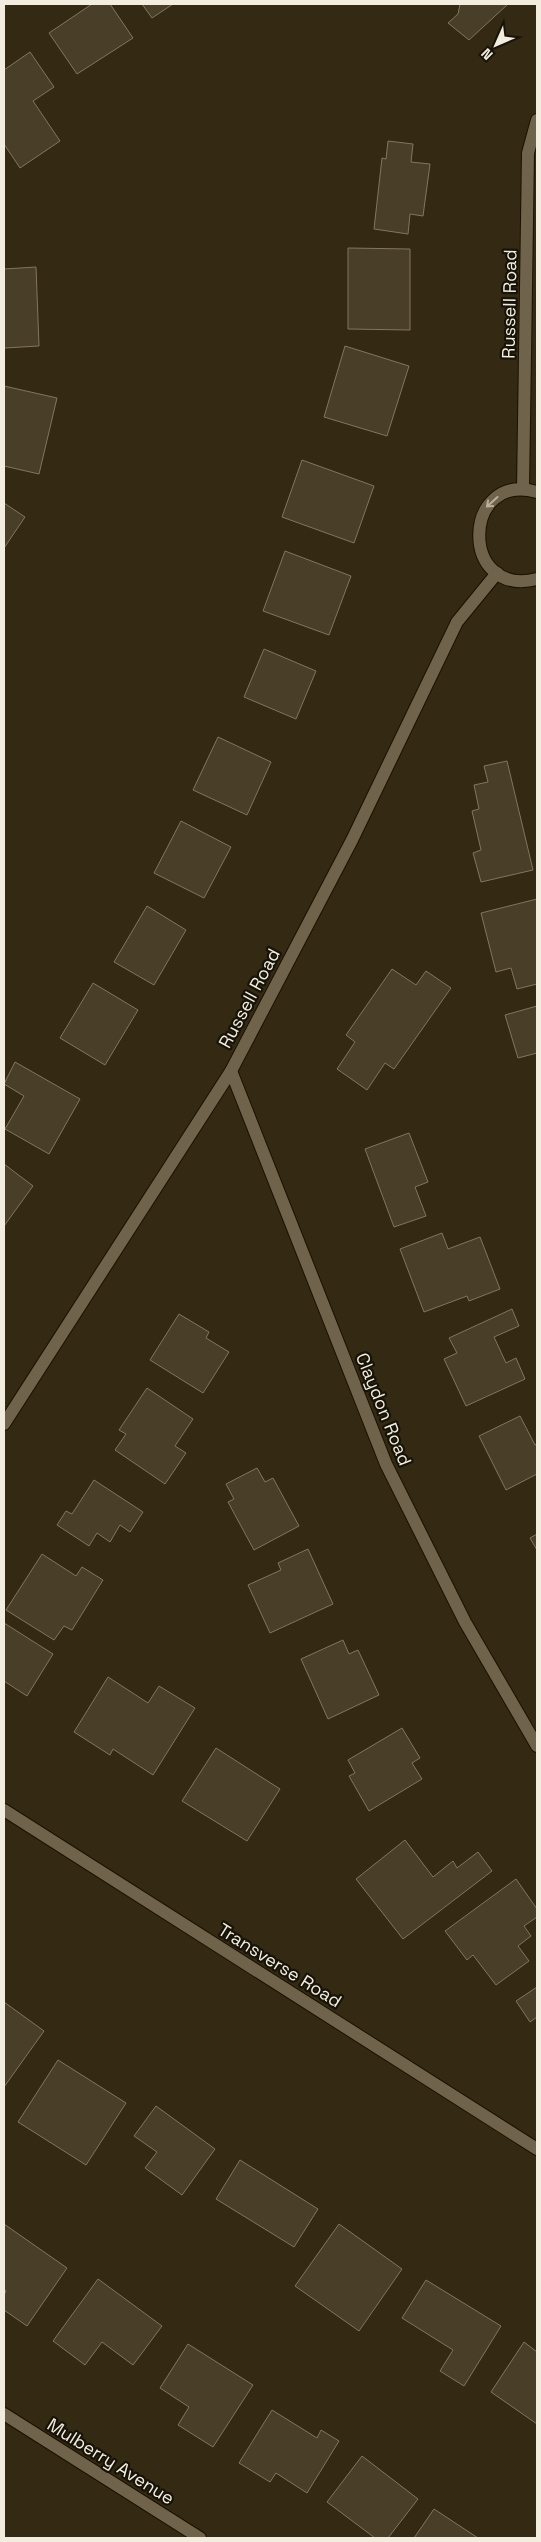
<svg xmlns="http://www.w3.org/2000/svg" width="541" height="2542" font-family="'Space Grotesk',sans-serif">
<style>
.building{fill:#493e27;stroke:#82765d}
.lines{fill:none;stroke-linecap:round;stroke-linejoin:round}
.minor-casing{stroke:#1b1100;stroke-width:14}
.minor{stroke:#6f634b;stroke-width:12}
.oneway{stroke:#b8af9c}
.labels{text-anchor:middle;dominant-baseline:central;stroke-width:4.5;stroke-linejoin:round;paint-order:stroke}
.street-label{font-size:18px;fill:#f3eddf;stroke:#171309}
</style>
<rect width="100%" height="100%" fill="#342913"/>
<!-- building -->
<g class="building">
<path d="M92 4H110L133 38 77 74 49 33Z"/>
<path d="M142 4H173L152 18Z"/>
<path d="M460 4H508L469 40 448 23 458 14Z"/>
<path d="M30 52 54 87 33 101 60 141 20 168 4 144V70Z"/>
<path d="M388 141 413 144 411 162 430 164 423 216 410 214 408 234 374 229 382 158 386 159Z"/>
<path d="M348 248 410 249V330L348 329Z"/>
<path d="M36 267 39 346 4 348V269Z"/>
<path d="M345 346 409 366 387 436 324 417Z"/>
<path d="M4 386 57 398 39 474 4 466Z"/>
<path d="M302 460 374 486 354 543 282 517Z"/>
<path d="M4 503 25 517 4 548Z"/>
<path d="M285 551 351 576 329 635 263 611Z"/>
<path d="M264 649 316 671 296 719 244 697Z"/>
<path d="M218 737 271 762 247 815 193 790Z"/>
<path d="M507 761 533 870 481 882 473 853 481 850 472 811 479 809 474 785 488 782 484 766Z"/>
<path d="M181 821 231 847 204 898 154 873Z"/>
<path d="M537 899V984L517 989 511 968 496 972 481 913Z"/>
<path d="M147 906 186 930 154 985 114 962Z"/>
<path d="M392 969 416 985 426 971 451 988 394 1069 385 1063 367 1090 337 1069 355 1042 346 1035Z"/>
<path d="M93 983 138 1010 105 1065 60 1038Z"/>
<path d="M537 1006V1053L518 1058 505 1015Z"/>
<path d="M15 1062 80 1099 49 1154 5 1129 24 1096 4 1084Z"/>
<path d="M409 1133 428 1182 415 1187 426 1216 394 1227 365 1149Z"/>
<path d="M4 1164 33 1186 4 1226Z"/>
<path d="M442 1233 448 1249 480 1237 500 1289 469 1301 467 1296 424 1312 400 1249Z"/>
<path d="M512 1309 519 1326 494 1337 506 1363 516 1358 525 1379 466 1406 444 1359 457 1353 449 1338Z"/>
<path d="M179 1314 209 1332 206 1338 229 1352 203 1393 150 1360Z"/>
<path d="M147 1388 193 1419 175 1446 186 1453 165 1484 115 1450 126 1434 119 1430Z"/>
<path d="M520 1416 535 1445 537 1444V1474L506 1490 479 1436Z"/>
<path d="M257 1468 265 1482 273 1478 299 1526 254 1550 228 1502 234 1499 226 1484Z"/>
<path d="M94 1480 143 1512 130 1532 120 1525 110 1542 97 1533 89 1546 57 1525 66 1511 72 1514Z"/>
<path d="M537 1534V1550L530 1538Z"/>
<path d="M308 1549 333 1604 270 1633 248 1585 281 1570 278 1563Z"/>
<path d="M42 1554 76 1576 82 1567 103 1580 72 1630 64 1626 54 1640 6 1610Z"/>
<path d="M4 1623 53 1654 27 1696 4 1681Z"/>
<path d="M343 1640 349 1654 358 1650 379 1695 328 1719 301 1659Z"/>
<path d="M108 1677 148 1703 159 1686 195 1708 153 1775 113 1749 110 1755 74 1732Z"/>
<path d="M402 1728 420 1758 412 1763 422 1779 369 1811 349 1776 355 1773 348 1760Z"/>
<path d="M216 1748 280 1789 247 1841 182 1801Z"/>
<path d="M405 1840 433 1877 453 1861 457 1868 478 1852 492 1871 403 1939 356 1879Z"/>
<path d="M516 1879 537 1909V1917L524 1926 531 1936 518 1946 529 1961 496 1985 473 1955 467 1960 445 1931Z"/>
<path d="M537 1987V2017L530 2022 516 2001Z"/>
<path d="M4 2002 44 2031 4 2087Z"/>
<path d="M58 2060 126 2103 86 2165 18 2122Z"/>
<path d="M156 2106 215 2149 182 2195 145 2168 157 2152 134 2136Z"/>
<path d="M240 2160 318 2209 294 2247 216 2199Z"/>
<path d="M4 2224 67 2268 27 2326 4 2310V2295L6 2291 4 2289Z"/>
<path d="M339 2224 402 2269 359 2331 295 2286Z"/>
<path d="M98 2279 162 2326 133 2365 102 2342 85 2365 53 2341Z"/>
<path d="M426 2280 501 2326 464 2386 440 2371 453 2350 402 2318Z"/>
<path d="M524 2342 537 2352V2424L491 2392Z"/>
<path d="M188 2344 253 2385 213 2447 178 2425 189 2407 160 2388Z"/>
<path d="M272 2410 317 2438 321 2430 339 2441 307 2493 276 2473 270 2482 239 2463Z"/>
<path d="M362 2456 418 2499 388 2538H375L327 2502Z"/>
<path d="M434 2509 478 2538H414Z"/>
</g>
<g class="lines">
<defs>
<g id="minor">
<path d="M523 489 528 153 537 120"/>
<path d="M537 492C461 470 459 599 537 579"/>
<path d="M231 1071 386 1464 465 1622 537 1746"/>
<path d="M4 1424 231 1071 352 840 457 622 497 573"/>
<path d="M4 1810 537 2149"/>
<path d="M4 2414 200 2538"/>
</g>
</defs>
<!-- minor casing -->
<use href="#minor" class="minor-casing"/>
<!-- minor -->
<use href="#minor" class="minor"/>
</g>
<!-- one-way arrows -->
<defs><path id="oneway-shaft" d="M-6 0H5M1.5-3L5.5 0L1.5 3" fill="none" stroke-width="1.6" stroke-linecap="round" stroke-linejoin="round" transform="scale(1.25)"/></defs>
<use class="oneway" href="#oneway-shaft" transform="translate(492 502) rotate(138)"/>
<g class="labels">
<!-- street labels -->
<g class="street-label">
<text transform="translate(509 304) rotate(-89)">Russell Road</text>
<text transform="translate(249 998) rotate(-62)">Russell Road</text>
<text transform="translate(384 1409) rotate(68)">Claydon Road</text>
<text transform="translate(280 1965) rotate(32)">Transverse Road</text>
<text transform="translate(111 2461) rotate(32)">Mulberry Avenue</text>
</g>
</g>
<!-- border -->
<rect width="541" height="2542" fill="none" stroke="#f3eddf" stroke-width="10"/>
<!-- north arrow -->
<g transform="translate(496 45) rotate(225)" stroke="#171309" stroke-width="4" paint-order="stroke">
<path d="M0-4L9 19L0 12L-9 19Z" fill="#f3eddf"/>
<text y="-8" font-size="14" font-weight="bold" text-anchor="middle" fill="#f3eddf">N</text>
</g>
</svg>
